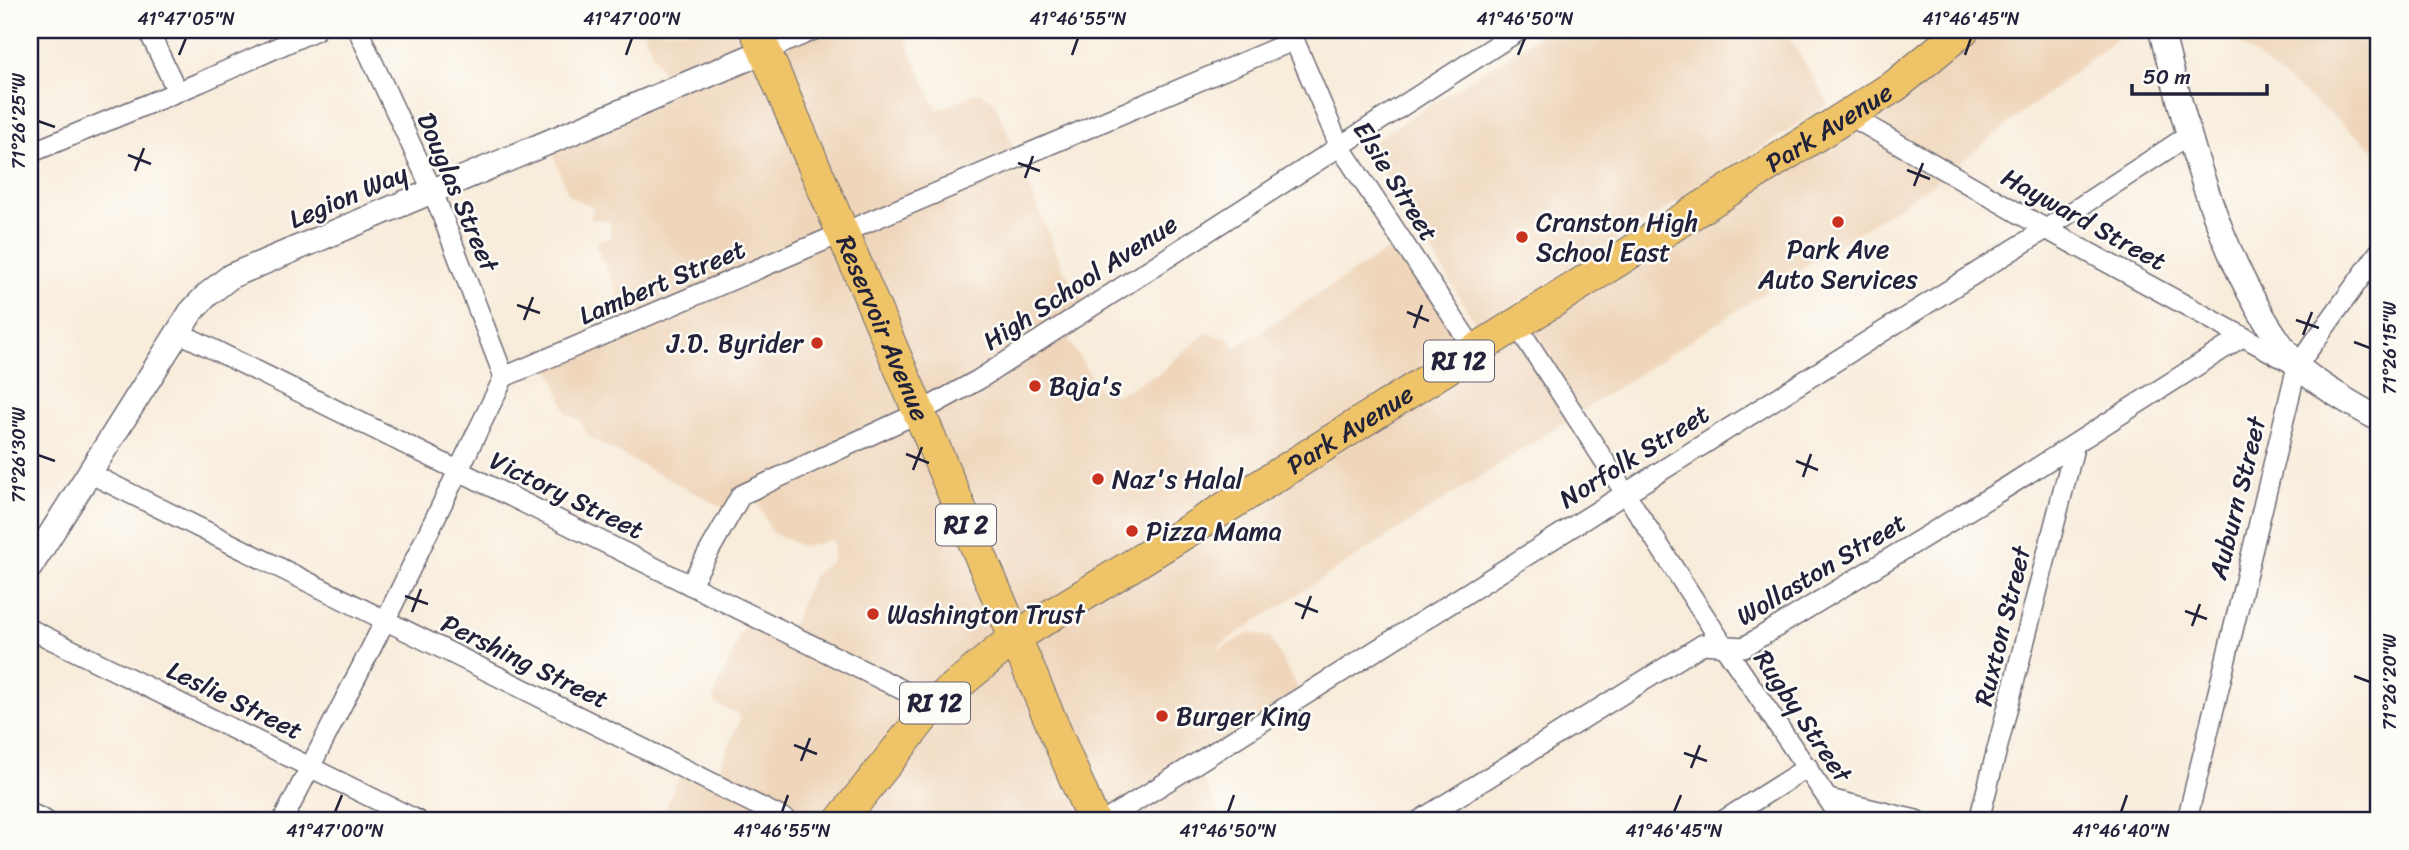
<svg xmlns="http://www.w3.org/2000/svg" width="2409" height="850" font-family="Sriracha,sans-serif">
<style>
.built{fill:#efd6bb}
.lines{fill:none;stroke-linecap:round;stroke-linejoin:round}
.minor-casing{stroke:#6d6973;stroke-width:22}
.tertiary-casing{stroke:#6d6973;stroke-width:27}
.primary-casing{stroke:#6d6973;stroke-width:34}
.minor{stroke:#fff;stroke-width:19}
.tertiary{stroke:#fff;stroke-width:24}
.primary{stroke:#efc469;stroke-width:32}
.ticks{fill:none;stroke:#22223b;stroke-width:2.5}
.poi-dot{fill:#c8321e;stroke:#fdfcf7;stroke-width:2.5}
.labels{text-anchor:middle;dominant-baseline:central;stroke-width:5;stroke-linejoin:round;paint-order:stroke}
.shield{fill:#fdfcf7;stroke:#646373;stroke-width:2}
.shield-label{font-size:24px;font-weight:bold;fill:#22223b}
.street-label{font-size:26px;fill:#22223b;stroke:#fdfcf7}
.poi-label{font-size:26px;fill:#22223b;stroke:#fdfcf7;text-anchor:start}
.neatline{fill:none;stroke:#22223b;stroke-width:2.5}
.ticks-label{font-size:18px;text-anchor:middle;fill:#22223b}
</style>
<rect width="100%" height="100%" fill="#fdfcf7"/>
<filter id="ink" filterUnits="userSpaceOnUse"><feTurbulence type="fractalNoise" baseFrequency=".0143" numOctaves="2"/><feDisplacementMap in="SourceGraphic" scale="14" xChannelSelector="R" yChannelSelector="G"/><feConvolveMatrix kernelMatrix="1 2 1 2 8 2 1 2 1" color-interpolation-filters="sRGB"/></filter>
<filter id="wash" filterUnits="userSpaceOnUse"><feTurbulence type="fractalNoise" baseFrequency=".00686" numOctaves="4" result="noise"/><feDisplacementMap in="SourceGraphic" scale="28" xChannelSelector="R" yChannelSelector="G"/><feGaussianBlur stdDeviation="1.57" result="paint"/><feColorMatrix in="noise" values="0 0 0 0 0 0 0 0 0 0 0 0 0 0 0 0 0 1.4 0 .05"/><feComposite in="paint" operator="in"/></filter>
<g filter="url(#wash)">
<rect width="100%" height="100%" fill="#f8ecdb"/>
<!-- built -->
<g class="built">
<path d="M642 30H902L937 110 979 92 994 100 1063 269 1088 305 1061 326 1098 389 1117 394 1158 374 1206 333 1230 339 1235 348 1398 243 1472 352 1851 112 1947 30H2128L1931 185 1215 648H1222L1249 633 1270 637 1300 693 1191 761 1226 820H661L675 785 686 770 714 781 740 720 738 714 715 703 714 696 749 616 789 632 813 575 832 561 834 543 831 540 804 547 772 533 751 488 728 510 588 437 580 420 567 414 548 361 625 320 616 289 596 246 600 239 611 238 609 221 590 219 593 207 569 196 549 145 668 86Z"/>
<path d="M1548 30H1785L1829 104 1479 329 1367 145Z"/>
<path d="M2223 30H2379V153Z"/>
</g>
</g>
<g filter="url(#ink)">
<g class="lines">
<defs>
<g id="minor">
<path d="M148 30 177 91"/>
<path d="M358 30 433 192 504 377"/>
<path d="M1290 30 1339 145 1475 351"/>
<path d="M765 51 814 30"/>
<path d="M1847 114 2046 229 2295 365"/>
<path d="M30 153 201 82 316 30"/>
<path d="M1516 324 1724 646 1842 820"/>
<path d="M178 332 933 705"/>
<path d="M89 473 787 820"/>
<path d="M690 585 741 495 918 413 978 380 1520 30"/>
<path d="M30 629 417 820"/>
<path d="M1829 799 1916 820"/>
<path d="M30 813 45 820"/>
<path d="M283 820 385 621 504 377 1295 40"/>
<path d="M1106 820 2046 229 2189 135"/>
<path d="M1420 820 1703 644 1744 647 2010 485 2242 337"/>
<path d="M1724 820 1808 767"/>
<path d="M1979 820 2075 444"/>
<path d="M2187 820 2297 366 2379 252"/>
</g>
<g id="tertiary">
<path d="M2161 30C2190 142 2221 271 2295 363 2308 379 2360 409 2379 419"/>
<path d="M30 567 191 312 207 295 231 276 765 51"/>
</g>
<g id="primary">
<path id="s1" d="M756 30 1093 820"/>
<path id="s2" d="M841 820 933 705 1014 638 1225 508 1896 85 1963 30"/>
</g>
</defs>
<!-- minor casing -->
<use href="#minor" class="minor-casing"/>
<!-- tertiary casing -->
<use href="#tertiary" class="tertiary-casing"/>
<!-- primary casing -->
<use href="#primary" class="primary-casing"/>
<!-- minor -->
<use href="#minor" class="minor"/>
<!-- tertiary -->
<use href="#tertiary" class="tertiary"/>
<!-- primary -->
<use href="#primary" class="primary"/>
</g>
</g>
<!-- ticks -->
<path class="ticks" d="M179 55 186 38M626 55 632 38M1072 55 1078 38M1518 55 1525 38M1965 55 1971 38M38 121 55 127M128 155 151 164M1018 163 1040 171M1907 170 1930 179M135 171 144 148M1025 178 1033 156M1914 186 1923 163M517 305 540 313M1407 312 1429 321M524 320 533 297M2296 320 2319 328M1414 328 1422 305M2303 335 2312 312M2354 342 2370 348M906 454 929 463M38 455 55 461M1796 461 1818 470M913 470 922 447M1803 477 1811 454M405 596 428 604M1295 603 1318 612M2185 611 2207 619M412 612 421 589M1302 619 1311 596M2192 626 2200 604M2354 676 2370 682M794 745 817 754M1684 753 1707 761M801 761 810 738M1691 768 1700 745M335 812 342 795M782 812 788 795M1228 812 1234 795M1674 812 1681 795M2121 812 2127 795"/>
<!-- markers -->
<g class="poi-dot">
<circle cx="1838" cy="222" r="7"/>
<circle cx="1522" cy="237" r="7"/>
<circle cx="817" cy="343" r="7"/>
<circle cx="1035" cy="386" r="7"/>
<circle cx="1098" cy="479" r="7"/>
<circle cx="1132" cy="531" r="7"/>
<circle cx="873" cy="614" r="7"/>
<circle cx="1162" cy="716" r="7"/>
</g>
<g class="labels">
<!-- shield labels -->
<g class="shield">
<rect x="1424" y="340.5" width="70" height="41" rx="5"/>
<rect x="936" y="504.5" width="60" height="41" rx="5"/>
<rect x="900" y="682.5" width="70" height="41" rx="5"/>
</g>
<g class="shield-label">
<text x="1459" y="361">RI 12</text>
<text x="966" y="525">RI 2</text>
<text x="935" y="703">RI 12</text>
</g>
<!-- street labels -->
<g class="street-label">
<text stroke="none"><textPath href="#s2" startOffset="1214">Park Avenue</textPath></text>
<text transform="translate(1396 181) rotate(58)">Elsie Street</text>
<text transform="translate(458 192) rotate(67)">Douglas Street</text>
<text transform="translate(348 196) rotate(-23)">Legion Way</text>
<text transform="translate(2084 219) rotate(29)">Hayward Street</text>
<text transform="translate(662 282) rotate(-23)">Lambert Street</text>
<text transform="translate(1080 282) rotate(-33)">High School Avenue</text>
<text stroke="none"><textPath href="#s1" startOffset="324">Reservoir Avenue</textPath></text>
<text stroke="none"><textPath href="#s2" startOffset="648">Park Avenue</textPath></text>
<text transform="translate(1634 456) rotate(-32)">Norfolk Street</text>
<text transform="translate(567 495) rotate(26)">Victory Street</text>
<text transform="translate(2237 498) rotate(-76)">Auburn Street</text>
<text transform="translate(1821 569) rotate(-31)">Wollaston Street</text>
<text transform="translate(2002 626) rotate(-76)">Ruxton Street</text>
<text transform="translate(525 661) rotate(26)">Pershing Street</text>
<text transform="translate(235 700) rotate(26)">Leslie Street</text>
<text transform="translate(1803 716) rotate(56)">Rugby Street</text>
</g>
<!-- poi labels -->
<g class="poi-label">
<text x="1536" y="222">Cranston High<tspan x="1536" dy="30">School East</tspan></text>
<text x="1838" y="249" text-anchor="middle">Park Ave<tspan x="1838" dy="30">Auto Services</tspan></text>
<text x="803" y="343" text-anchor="end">J.D. Byrider</text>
<text x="1049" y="386">Baja's</text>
<text x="1112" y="479">Naz's Halal</text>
<text x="1146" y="531">Pizza Mama</text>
<text x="887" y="614">Washington Trust</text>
<text x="1176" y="716">Burger King</text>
</g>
</g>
<!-- margin -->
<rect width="2409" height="850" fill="none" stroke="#fdfcf7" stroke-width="77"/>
<!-- scale -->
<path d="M2132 84v10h135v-10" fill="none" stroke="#22223b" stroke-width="3.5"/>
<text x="2143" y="84" font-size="21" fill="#22223b" stroke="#fdfcf7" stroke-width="5" paint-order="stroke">50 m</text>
<rect x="38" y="38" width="2332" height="774" class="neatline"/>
<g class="ticks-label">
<text x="186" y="25">41°47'05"N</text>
<text x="632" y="25">41°47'00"N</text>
<text x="1078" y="25">41°46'55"N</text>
<text x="1525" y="25">41°46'50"N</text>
<text x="1971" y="25">41°46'45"N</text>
<text transform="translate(19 121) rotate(-90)" y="6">71°26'25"W</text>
<text transform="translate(2390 348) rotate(-90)" y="6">71°26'15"W</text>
<text transform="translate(19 455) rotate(-90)" y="6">71°26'30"W</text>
<text transform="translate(2390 682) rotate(-90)" y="6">71°26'20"W</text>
<text x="335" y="837">41°47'00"N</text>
<text x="782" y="837">41°46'55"N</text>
<text x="1228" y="837">41°46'50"N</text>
<text x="1674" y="837">41°46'45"N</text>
<text x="2121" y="837">41°46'40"N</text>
</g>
</svg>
